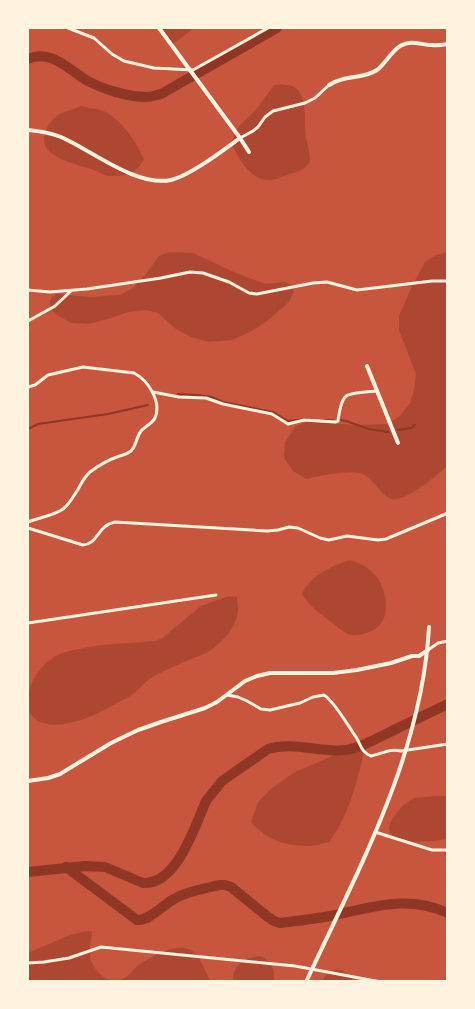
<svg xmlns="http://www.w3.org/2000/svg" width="475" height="1009" font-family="'DM Sans',sans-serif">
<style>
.green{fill:#ae4732}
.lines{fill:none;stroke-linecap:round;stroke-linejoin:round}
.stream{stroke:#8f3625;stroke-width:2}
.river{stroke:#8f3625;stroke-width:10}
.minor{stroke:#fff3e0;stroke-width:3}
.tertiary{stroke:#fff3e0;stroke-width:4}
</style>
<rect width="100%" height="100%" fill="#c8553d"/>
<!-- green -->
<g class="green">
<path d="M157 28H194L173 44C164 41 161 36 157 28Z"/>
<path d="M281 84C285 85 293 85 296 88 308 97 304 125 306 138 308 146 310 153 310 162 303 171 298 171 287 175 282 176 277 179 272 180 252 183 238 158 231 143L239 126 255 111 274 85Z"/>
<path d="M82 106C89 108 99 109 106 112 124 123 135 140 144 159 137 173 127 176 112 176 105 177 98 171 91 169 78 165 57 160 48 150 39 139 47 123 57 116 64 111 74 109 82 106Z"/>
<path d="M169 252 193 253 236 273 265 284 284 282 292 285 294 291 289 302 267 321 250 332 232 340 209 342 191 337 176 329 158 313 146 310 129 312 104 320 88 324 71 323 57 315 51 309 50 304 51 298 56 294 91 297 120 295 133 288 146 274 159 256Z"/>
<path d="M447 252V466C438 475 401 506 389 498 379 492 373 479 363 474 350 469 319 476 306 479L293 471 284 458 285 442 296 426 307 422 357 425 387 424 400 416 410 403 414 390 416 374 399 330V316L412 286 425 262 436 255Z"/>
<path d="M350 560C358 563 367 566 373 573 380 579 383 588 385 596 388 615 384 629 363 634 359 635 352 636 348 634 342 631 335 625 330 621 319 613 309 606 302 594 310 576 331 566 350 560Z"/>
<path d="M229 596 237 597C237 601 238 605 238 609 237 627 223 641 210 651 191 660 169 667 151 678 144 682 140 689 134 693 129 697 123 700 117 703 101 712 84 721 64 724 8 732 25 669 60 654 64 652 70 651 75 650 101 643 128 644 154 641L161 639 201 606Z"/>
<path d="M355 749H363C364 763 348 812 340 825 337 831 333 836 329 842 323 843 317 846 310 846 287 847 266 840 251 822L258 802 271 789 295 772 337 754Z"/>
<path d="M435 796H447V839L435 841 401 842 390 833 389 827 392 819 402 806 414 798Z"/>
<path d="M86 931 92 932C92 940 89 947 90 955 91 963 95 969 101 975 109 982 121 982 129 975 133 971 135 967 140 964 154 955 182 939 196 954 201 959 207 975 210 981H28V953L70 935Z"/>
<path d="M261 956C270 961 277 971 273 982H233C232 964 245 958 261 956Z"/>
<path d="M335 970H342L354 981 322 982C325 975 329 973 335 970Z"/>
</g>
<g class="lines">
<!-- stream -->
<g class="stream">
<path d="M178 394 198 395 212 397 223 402 273 412 288 421 306 419"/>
<path d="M325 420H333"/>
<path d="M340 420 346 421 369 429 388 432"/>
<path d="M28 429 38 424 108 414 148 405"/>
<path d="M398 430 411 428 415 425"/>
</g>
<!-- river -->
<g class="river">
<path d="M28 59C51 49 68 69 86 80 102 89 128 97 146 97 151 97 156 95 161 94L277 28"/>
<path d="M66 867 137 920C149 921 163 905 174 899 187 891 205 889 219 885H225L231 887 268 917 274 921 280 923C297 921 314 919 330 916 372 908 406 894 448 913"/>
<path d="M28 872 85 866 105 867 143 883C177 885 195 826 206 801L222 781 268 749C293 741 319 753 345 750 361 748 377 738 392 731 410 722 429 713 448 704"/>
</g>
<!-- minor -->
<g class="minor">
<path d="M68 28 94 38 112 54 124 61 154 68 193 70 268 28"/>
<path d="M240 138 253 131 258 127 265 117 273 111 305 103 315 98 329 85"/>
<path d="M28 290 50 292 87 289 161 278 190 272 203 273 229 282 249 293 257 294 313 283 327 282 357 290 432 281H448"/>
<path d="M28 321 55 306 71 291"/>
<path d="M28 387 35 385 48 375 83 367 134 373C148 380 162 402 155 418 152 424 145 426 141 431 136 437 137 445 131 451 126 455 122 455 117 457 108 460 98 466 90 472 82 479 81 486 75 494 72 499 68 505 63 509 55 515 38 518 28 522"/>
<path d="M153 392 179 397 206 398 223 404 272 414 288 424 304 420 336 422 338 421C339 414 340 403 345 397 350 392 369 392 377 391"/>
<path d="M28 528 83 545C98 544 97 526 115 522L267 531 278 530 289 527 298 528 320 538 329 540 347 536 378 540 386 539 448 513"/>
<path d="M28 623 216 595"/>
<path d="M428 650 438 643 448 641"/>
<path d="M227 695 238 697 247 701 261 709 270 710 300 703 313 697 324 695C334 701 349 727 356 737 361 745 361 752 371 756 382 754 389 748 401 751L448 744"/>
<path d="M375 832 432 850H448"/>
<path d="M28 963 44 962 69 958 101 947 295 966 381 982"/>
</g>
<!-- tertiary -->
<g class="tertiary">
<path d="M159 28 240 138 249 152"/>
<path d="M329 85C346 74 362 80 377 70 388 62 393 45 409 43 416 42 424 45 432 45 437 46 442 45 448 44"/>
<path d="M28 130C39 131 51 133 61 137 93 151 136 187 171 180 191 175 222 151 240 138"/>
<path d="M367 366 398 443"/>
<path d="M28 781 48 778 60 774 111 743 138 730 161 722 205 708 217 702 245 681 257 676 270 673H333L357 670 391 663 412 656H419L428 650"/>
<path d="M306 982C359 868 422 754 429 627"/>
</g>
</g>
<!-- border -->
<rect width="475" height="1009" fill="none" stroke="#fff3e0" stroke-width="58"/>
</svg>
